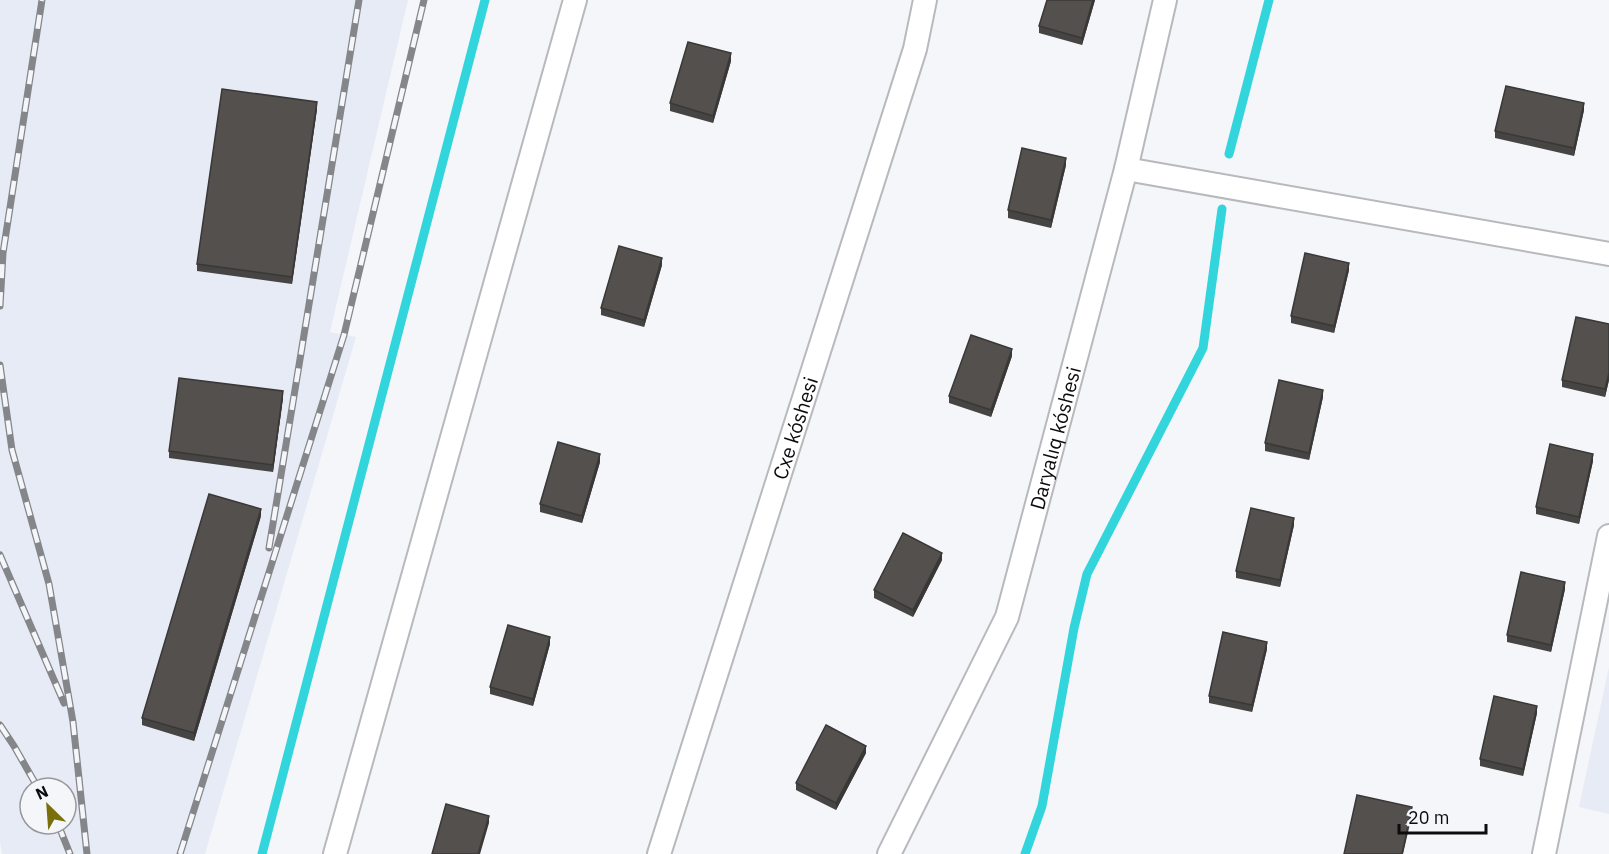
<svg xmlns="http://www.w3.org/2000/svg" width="1609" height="854" font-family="'IBM Plex Sans',sans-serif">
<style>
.built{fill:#e7ebf6;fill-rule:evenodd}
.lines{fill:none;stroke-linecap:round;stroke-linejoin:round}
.stream{stroke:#32d5dc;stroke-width:9}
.street-casing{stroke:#b8b9bd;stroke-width:26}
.street{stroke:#fff;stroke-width:22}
.rail-casing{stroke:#858689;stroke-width:7}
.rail{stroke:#f4f6fa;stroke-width:4.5;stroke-dasharray:14;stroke-linecap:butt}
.wall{fill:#474543}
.shaded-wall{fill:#3a3837}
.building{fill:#53504e;stroke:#3a3837;stroke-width:1.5}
.labels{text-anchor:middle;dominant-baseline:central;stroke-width:6;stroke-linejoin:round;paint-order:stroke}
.street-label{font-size:20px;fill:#0c0c0e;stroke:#f4f6fa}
</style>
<rect width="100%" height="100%" fill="#f4f6fa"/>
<!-- built -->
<g class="built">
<path d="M0 0H408L330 332 356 337 205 854H2L0 842ZM30 788H66V824H30Z"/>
<path d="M1609 667V814L1579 807Z"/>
</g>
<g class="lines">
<!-- stream -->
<g class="stream">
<path d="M1229 154 1269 0"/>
<path d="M262 854 485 0"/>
<path d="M1025 854 1042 806 1074 628 1087 574 1203 348 1222 209"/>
</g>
<defs>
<g id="street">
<path d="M1126 169 1609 254"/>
<path d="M335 854 575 0"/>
<path id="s1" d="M659 854 915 49 925 0"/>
<path id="s2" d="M889 854 1007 617 1126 169 1165 0"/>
<path d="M1544 854 1609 536"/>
</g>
</defs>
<!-- street casing -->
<use href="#street" class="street-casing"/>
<!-- street -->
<use href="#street" class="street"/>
<defs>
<g id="rail">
<path d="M0 306 3 253 42 0"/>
<path d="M0 365 12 450 49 584 73 722 87 854"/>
<path d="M269 548 359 0"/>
<path d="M0 555 64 703"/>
<path d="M0 725 14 746 38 788"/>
<path d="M58 824 70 854"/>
<path d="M180 854 344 335 424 0"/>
</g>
</defs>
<!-- rail casing -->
<use href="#rail" class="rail-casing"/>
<!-- rail -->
<use href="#rail" class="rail"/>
</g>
<!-- wall -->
<g class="wall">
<path d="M1095 0 1082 45 1039 33V26Z"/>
<path d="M731 61 713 123 670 111V103Z"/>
<path d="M317 109 292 284 197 271V264Z"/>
<path d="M1584 110 1574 156 1495 138V131Z"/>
<path d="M1066 165 1051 228 1008 218V210Z"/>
<path d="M662 265 644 327 601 315V308Z"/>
<path d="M1349 270 1334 333 1291 323V316Z"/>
<path d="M1609 324V380L1605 397 1562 387V380Z"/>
<path d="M1012 356 991 417 949 403V396Z"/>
<path d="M1323 397 1309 460 1265 451V443Z"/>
<path d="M283 398 273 472 169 458V451Z"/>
<path d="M1593 461 1579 524 1536 514V507Z"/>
<path d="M600 462 582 523 540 512V504Z"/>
<path d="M261 516 194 741 142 725V718Z"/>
<path d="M1294 525 1280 587 1236 578V571Z"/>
<path d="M942 560 913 617 874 598V590Z"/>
<path d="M1565 589 1551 652 1507 642V635Z"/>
<path d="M550 644 533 706 490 694V687Z"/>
<path d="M1267 649 1252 712 1209 703V696Z"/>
<path d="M1537 713 1523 776 1480 766V759Z"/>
<path d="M866 753 836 810 796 790V783Z"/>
</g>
<!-- shaded-wall -->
<g class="shaded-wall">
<path d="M1093 0H1095L1082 45V38Z"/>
<path d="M731 53V61L713 123V116Z"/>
<path d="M317 102V109L292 284V277Z"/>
<path d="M1584 103V110L1574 156V148Z"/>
<path d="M1066 158V165L1051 228V220Z"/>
<path d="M662 258V265L644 327V320Z"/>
<path d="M1349 263V270L1334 333V326Z"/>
<path d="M1012 349V356L991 417V410Z"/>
<path d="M1609 373V380L1605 397V389Z"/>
<path d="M1323 390V397L1309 460V453Z"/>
<path d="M283 391V398L273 472V465Z"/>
<path d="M600 454V462L582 523V516Z"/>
<path d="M1593 454V461L1579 524V517Z"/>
<path d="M261 509V516L194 741V733Z"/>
<path d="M1294 518V525L1280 587V580Z"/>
<path d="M942 553V560L913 617V610Z"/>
<path d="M1565 582V589L1551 652V645Z"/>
<path d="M550 637V644L533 706V699Z"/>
<path d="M1267 642V649L1252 712V705Z"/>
<path d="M1537 706V713L1523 776V769Z"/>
<path d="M866 746V753L836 810V803Z"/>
<path d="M1412 807V815L1403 854H1402Z"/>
<path d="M489 816V823L480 854H478Z"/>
</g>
<!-- building -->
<g class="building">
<path d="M1047 0H1093L1082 38 1039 26Z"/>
<path d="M688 42 731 53 713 116 670 103Z"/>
<path d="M1506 86 1584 103 1574 148 1495 131Z"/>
<path d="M222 89 317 102 292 277 197 264Z"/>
<path d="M1022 148 1066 158 1051 220 1008 210Z"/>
<path d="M619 246 662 258 644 320 601 308Z"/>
<path d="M1305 253 1349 263 1334 326 1291 316Z"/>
<path d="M1576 317 1609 324V373L1605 389 1562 380Z"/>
<path d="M971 335 1012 349 991 410 949 396Z"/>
<path d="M179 378 283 391 273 465 169 451Z"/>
<path d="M1279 380 1323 390 1309 453 1265 443Z"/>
<path d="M558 442 600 454 582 516 540 504Z"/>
<path d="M1550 444 1593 454 1579 517 1536 507Z"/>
<path d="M209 494 261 509 194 733 142 718Z"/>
<path d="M1251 508 1294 518 1280 580 1236 571Z"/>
<path d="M903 533 942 553 913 610 874 590Z"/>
<path d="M1521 572 1565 582 1551 645 1507 635Z"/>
<path d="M508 625 550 637 533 699 490 687Z"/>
<path d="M1223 632 1267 642 1252 705 1209 696Z"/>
<path d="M1494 696 1537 706 1523 769 1480 759Z"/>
<path d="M826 725 866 746 836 803 796 783Z"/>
<path d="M1357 795 1412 807 1402 854H1344Z"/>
<path d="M446 804 489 816 478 854H432Z"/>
</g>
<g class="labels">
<!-- street labels -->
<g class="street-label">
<text stroke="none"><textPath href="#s1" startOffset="447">Cxe kóshesi</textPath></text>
<text stroke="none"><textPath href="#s2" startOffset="450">Daryalıq kóshesi</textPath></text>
</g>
</g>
<!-- north arrow -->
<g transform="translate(48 806) rotate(335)"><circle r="28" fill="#f4f6fa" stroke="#97989c" stroke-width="1.5"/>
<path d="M0-4.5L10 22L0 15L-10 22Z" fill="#796f0d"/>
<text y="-9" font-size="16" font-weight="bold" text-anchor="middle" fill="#0c0c0e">N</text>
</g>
<!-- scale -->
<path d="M1399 824v9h87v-9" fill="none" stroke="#0c0c0e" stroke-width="3"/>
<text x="1408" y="824" font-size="18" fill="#0c0c0e" stroke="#f4f6fa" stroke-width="4.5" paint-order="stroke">20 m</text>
</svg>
